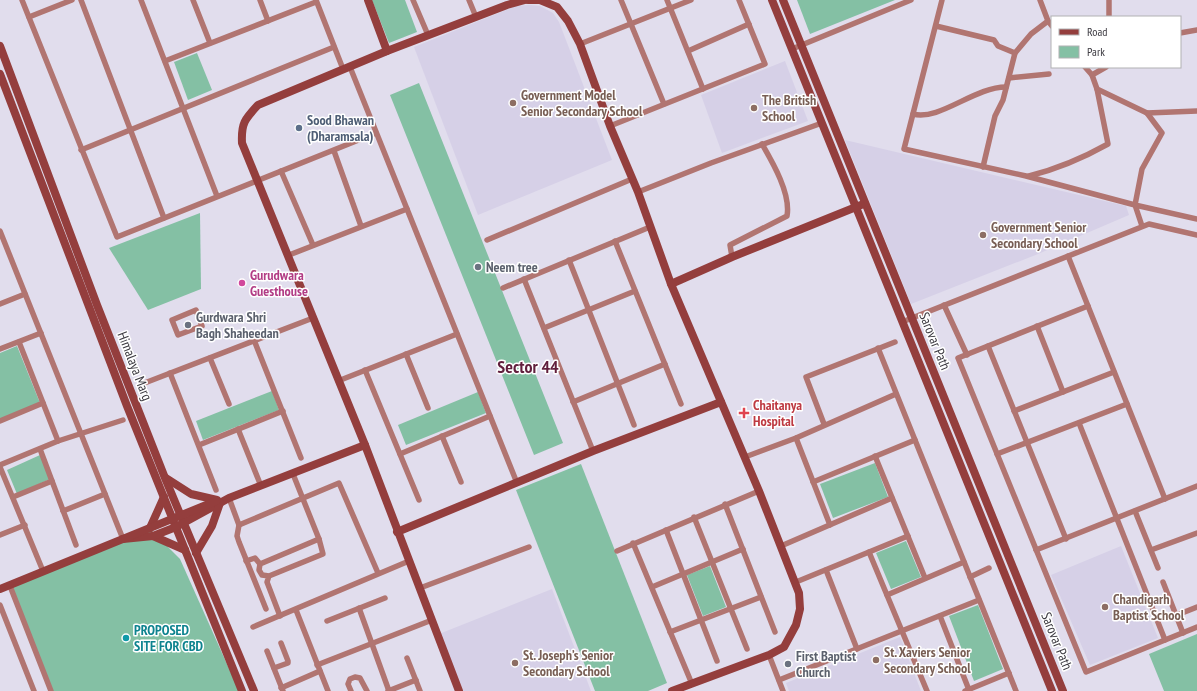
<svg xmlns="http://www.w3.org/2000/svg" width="1197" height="691" font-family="'PT Sans Narrow',sans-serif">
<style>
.built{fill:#d6d0e7}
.green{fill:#84c0a4}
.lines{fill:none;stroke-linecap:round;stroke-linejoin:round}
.street{stroke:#b17571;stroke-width:5.5}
.secondary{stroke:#943e3d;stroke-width:8}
.education-dot{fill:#8d6e63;stroke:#fff;stroke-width:1.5}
.service-dot{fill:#5c6f8a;stroke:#fff;stroke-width:1.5}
.worship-dot{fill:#6b7280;stroke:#fff;stroke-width:1.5}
.hotel-dot{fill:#d1479c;stroke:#fff;stroke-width:1.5}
.health-dot{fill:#e0444e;stroke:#fff;stroke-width:1.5}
.culture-dot{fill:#0f9aa8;stroke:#fff;stroke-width:1.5}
.labels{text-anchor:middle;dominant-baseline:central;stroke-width:3;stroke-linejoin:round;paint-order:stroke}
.education-label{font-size:14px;font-weight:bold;fill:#785e54;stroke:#fff;text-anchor:start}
.service-label{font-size:14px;font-weight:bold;fill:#4e5e75;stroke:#fff;text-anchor:start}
.worship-label{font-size:14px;font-weight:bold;fill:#5b616d;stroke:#fff;text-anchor:start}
.hotel-label{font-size:14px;font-weight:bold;fill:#b23c85;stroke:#fff;text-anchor:start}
.street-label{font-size:14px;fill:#3d3b42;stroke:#fff}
.health-label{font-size:14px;font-weight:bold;fill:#be3a42;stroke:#fff;text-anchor:start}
.culture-label{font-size:14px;font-weight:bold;fill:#0d838f;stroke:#fff;text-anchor:start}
.district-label{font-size:18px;font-weight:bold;fill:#601e3c;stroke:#fff}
</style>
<rect width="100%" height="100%" fill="#e1dded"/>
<!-- built -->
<g class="built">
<path d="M529 5 540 6 553 13 559 22 612 160 478 215 414 47 516 6Z"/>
<path d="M785 61 808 121 722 153 701 95Z"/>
<path d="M845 140 1126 206 1129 215 1038 254 911 304Z"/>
<path d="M1121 546 1158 638 1090 665 1051 575Z"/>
<path d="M552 589 591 691H461L439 634Z"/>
<path d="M900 637 921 691H789L786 683Z"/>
</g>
<!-- green -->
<g class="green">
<path d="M372 0H405L417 32 389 43Z"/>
<path d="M797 0H895L810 34Z"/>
<path d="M197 53 212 90 188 100 174 62Z"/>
<path d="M419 83 563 443 534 455 390 95Z"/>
<path d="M200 213 201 289 148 310 109 248Z"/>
<path d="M17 346 40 403 0 419V353Z"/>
<path d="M272 391 279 410 203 440 196 421Z"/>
<path d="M478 392 486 413 406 445 398 425Z"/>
<path d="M40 455 50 479 17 494 7 470Z"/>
<path d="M875 463 888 497 833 518 820 484Z"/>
<path d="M581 464 667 683 648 691H595L516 490Z"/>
<path d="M151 530 180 559 239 691H51L10 586Z"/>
<path d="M906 541 921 577 891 589 876 553Z"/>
<path d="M710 566 726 607 703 616 687 575Z"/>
<path d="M978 605 1003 669 974 681 949 616Z"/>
<path d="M1197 634V691H1164L1149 654Z"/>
</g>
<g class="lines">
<!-- street -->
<g class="street">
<path d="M22 0 117 237 376 133"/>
<path d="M81 0 164 218"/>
<path d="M141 0 217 196"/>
<path d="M193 0 210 43"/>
<path d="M260 0 268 21"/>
<path d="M316 0 343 69"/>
<path d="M413 0 428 35"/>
<path d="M469 0 476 17"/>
<path d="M621 0 664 104"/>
<path d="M667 0 703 89"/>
<path d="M942 0 904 149 1026 176 1135 205 1142 226"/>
<path d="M1040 0 1048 21 1052 26"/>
<path d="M1109 0V17"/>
<path d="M29 17 72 0"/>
<path d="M936 26 994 40 998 46 1015 53"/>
<path d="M1180 33 1197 30"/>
<path d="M580 44 691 0"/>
<path d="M792 49 911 0"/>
<path d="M688 51 749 24"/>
<path d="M165 61 316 2"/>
<path d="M350 67 517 483"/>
<path d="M1085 67 1092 75 1097 89 1147 113 1162 133 1142 169 1135 205 1197 219"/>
<path d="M1092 75 1106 67"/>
<path d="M1009 78 1049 74"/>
<path d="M1147 113 1197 111"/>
<path d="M913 114C940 121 974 87 1006 87"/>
<path d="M610 126 765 64 739 0"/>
<path d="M81 150 334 47"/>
<path d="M334 151 361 226"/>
<path d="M983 167 995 116 1003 100 1015 53 1031 34 1048 21"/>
<path d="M281 171 313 245"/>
<path d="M1029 176C1057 169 1083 158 1108 144L1097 89"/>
<path d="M638 192 711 163 822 123"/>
<path d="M0 231 123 539"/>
<path d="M487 240 632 179"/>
<path d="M615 241 681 404"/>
<path d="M289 255 407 209"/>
<path d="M1068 256 1165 499"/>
<path d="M732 257 730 245 787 216C791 194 773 163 762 144"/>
<path d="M569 260 634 425"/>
<path d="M524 279 593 451"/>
<path d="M503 288 650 227"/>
<path d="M0 304 25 294"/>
<path d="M944 305 967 355"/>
<path d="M1088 306 958 358 1086 672 1197 627"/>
<path d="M196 310 202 326 178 335 172 320Z"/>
<path d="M902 322 1149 224 1197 235"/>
<path d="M1037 326 1063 392"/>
<path d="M544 328 635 291"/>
<path d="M254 340 301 458"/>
<path d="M19 342 58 441"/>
<path d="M988 346 1066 539"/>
<path d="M878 348 1016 691"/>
<path d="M0 349 41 333"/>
<path d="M406 354 428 408"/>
<path d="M210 358 229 404"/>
<path d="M365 370 419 500"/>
<path d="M170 373 216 490"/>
<path d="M338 381 457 334"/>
<path d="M142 384 313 318"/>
<path d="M573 402 665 364"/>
<path d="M1014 411 1114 372"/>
<path d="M0 421 43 403"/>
<path d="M1079 423 1165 640"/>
<path d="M824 424 806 377 895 342"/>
<path d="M238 429 261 486"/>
<path d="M442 436 461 482"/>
<path d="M796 438 830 525"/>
<path d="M199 445 283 411"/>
<path d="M40 449 76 545"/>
<path d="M400 454 490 416"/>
<path d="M997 454 1127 404"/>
<path d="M875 456 925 578"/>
<path d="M745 457 796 438 896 394"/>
<path d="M0 465 58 441 123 420"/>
<path d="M0 467 43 571"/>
<path d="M293 474 319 539"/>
<path d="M813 482 915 440"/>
<path d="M13 497 52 481"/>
<path d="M229 498 239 525 339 483 378 573"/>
<path d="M725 504 775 632"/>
<path d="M63 511 105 494"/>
<path d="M1135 511 1158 568"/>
<path d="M694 517 747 649"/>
<path d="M239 525 237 536 239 542 266 609"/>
<path d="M666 530 717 661"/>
<path d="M0 535 25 525"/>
<path d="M633 543 692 684"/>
<path d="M781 546 892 498"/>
<path d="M1036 550 1197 486"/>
<path d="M1151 550 1197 533"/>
<path d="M617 551 759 491"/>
<path d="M869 552 927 691"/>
<path d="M246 561 255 558 260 564"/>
<path d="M826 570 857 649"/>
<path d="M269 576 323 554 319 539 260 564 259 570 262 575 269 576 267 582 280 616"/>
<path d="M970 577 989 568"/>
<path d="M796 582 908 536"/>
<path d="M1163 582 1183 633"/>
<path d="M10 586 51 691"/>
<path d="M652 587 743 549"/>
<path d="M420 588 529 547"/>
<path d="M887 595 964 562"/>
<path d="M0 605 34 691"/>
<path d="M359 608 389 691"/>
<path d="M296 610 328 691"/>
<path d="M1177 615 1197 607"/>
<path d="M940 616 969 690"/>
<path d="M327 621 385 598"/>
<path d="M253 627 409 561"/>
<path d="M670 632 761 597"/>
<path d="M267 651 283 691"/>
<path d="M769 655 783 691"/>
<path d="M407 658 420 691"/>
<path d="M317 665 432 620"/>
<path d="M274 668 288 663V661L281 643"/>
<path d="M779 680 979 600"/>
<path d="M281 688 320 671"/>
<path d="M351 691 348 684 350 679 355 677 360 678 367 691"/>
<path d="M388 691 416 680"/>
<path d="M965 691 1009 673"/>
</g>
<!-- secondary -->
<g class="secondary">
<path d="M368 0 387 51"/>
<path d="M528 0H540L557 7 568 21 580 44 610 126 638 192 671 284 759 491 799 593 800 609 796 625 784 647 769 655 672 691"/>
<path d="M772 0 1052 691"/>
<path d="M783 0 1063 691"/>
<path d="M0 46 97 305 165 478 254 691"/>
<path d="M0 74 127 406 242 691"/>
<path d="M671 284 732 257 861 205"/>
<path d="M166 478 191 494 217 500"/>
<path d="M150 528 164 497"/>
<path d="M397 532 593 451 721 402"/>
<path d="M153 536 185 550"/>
<path d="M123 539 153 536 176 527 229 498 365 445"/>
<path d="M196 553 212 526 220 503"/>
<path d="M0 589 216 501"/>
<path d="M459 691 365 445 242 143C241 123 245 119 258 105L387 51 507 5 525 0"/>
</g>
</g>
<!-- markers -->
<g class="education-dot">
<circle cx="513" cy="103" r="4"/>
<circle cx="754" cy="108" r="4"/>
<circle cx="983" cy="235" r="4"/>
<circle cx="1105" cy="607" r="4"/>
<circle cx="876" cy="660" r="4"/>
<circle cx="515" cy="663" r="4"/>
</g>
<circle class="service-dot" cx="299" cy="128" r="4"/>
<g class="worship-dot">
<circle cx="478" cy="267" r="4"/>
<circle cx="188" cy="325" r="4"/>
<circle cx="788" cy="664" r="4"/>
</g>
<circle class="hotel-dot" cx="242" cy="283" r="4"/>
<path class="health-dot" d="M742 407h4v4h4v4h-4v4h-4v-4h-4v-4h4z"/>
<circle class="culture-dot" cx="126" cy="638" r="4"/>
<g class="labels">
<!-- education labels -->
<g class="education-label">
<text x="521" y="95">Government Model<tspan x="521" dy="16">Senior Secondary School</tspan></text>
<text x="762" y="100">The British<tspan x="762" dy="16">School</tspan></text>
<text x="991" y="227">Government Senior<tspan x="991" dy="16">Secondary School</tspan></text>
<text x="1113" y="599">Chandigarh<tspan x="1113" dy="16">Baptist School</tspan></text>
<text x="884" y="652">St. Xaviers Senior<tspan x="884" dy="16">Secondary School</tspan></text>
<text x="523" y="655">St. Joseph’s Senior<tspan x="523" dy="16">Secondary School</tspan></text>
</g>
<!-- service labels -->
<g class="service-label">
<text x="307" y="120">Sood Bhawan<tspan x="307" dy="16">(Dharamsala)</tspan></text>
</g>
<!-- worship labels -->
<g class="worship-label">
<text x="486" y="267">Neem tree</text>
<text x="196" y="317">Gurdwara Shri<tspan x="196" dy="16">Bagh Shaheedan</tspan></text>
<text x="796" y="656">First Baptist<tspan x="796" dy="16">Church</tspan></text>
</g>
<!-- hotel labels -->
<g class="hotel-label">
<text x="250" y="275">Gurudwara<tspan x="250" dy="16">Guesthouse</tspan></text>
</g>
<!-- street labels -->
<g class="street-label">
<text transform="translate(935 341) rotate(68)">Sarovar Path</text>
<text transform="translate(135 366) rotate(69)">Himalaya Marg</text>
<text transform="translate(1057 641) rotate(68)">Sarovar Path</text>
</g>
<!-- health labels -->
<g class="health-label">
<text x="753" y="405">Chaitanya<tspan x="753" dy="16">Hospital</tspan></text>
</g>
<!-- culture labels -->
<g class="culture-label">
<text x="134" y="630">PROPOSED<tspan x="134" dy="16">SITE FOR CBD</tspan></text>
</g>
<!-- district labels -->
<g class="district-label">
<text x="528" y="366">Sector 44</text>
</g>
</g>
<!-- legend -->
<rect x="1051" y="16" width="130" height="52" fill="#ffffff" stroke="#b1b1b3"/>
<rect x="1059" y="29" width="20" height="6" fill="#943e3d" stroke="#b1b1b3"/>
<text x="1087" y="36" font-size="12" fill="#3d3b42">Road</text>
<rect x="1059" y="46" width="20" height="12" fill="#84c0a4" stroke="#b1b1b3"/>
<text x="1087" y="56" font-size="12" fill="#3d3b42">Park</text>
</svg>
